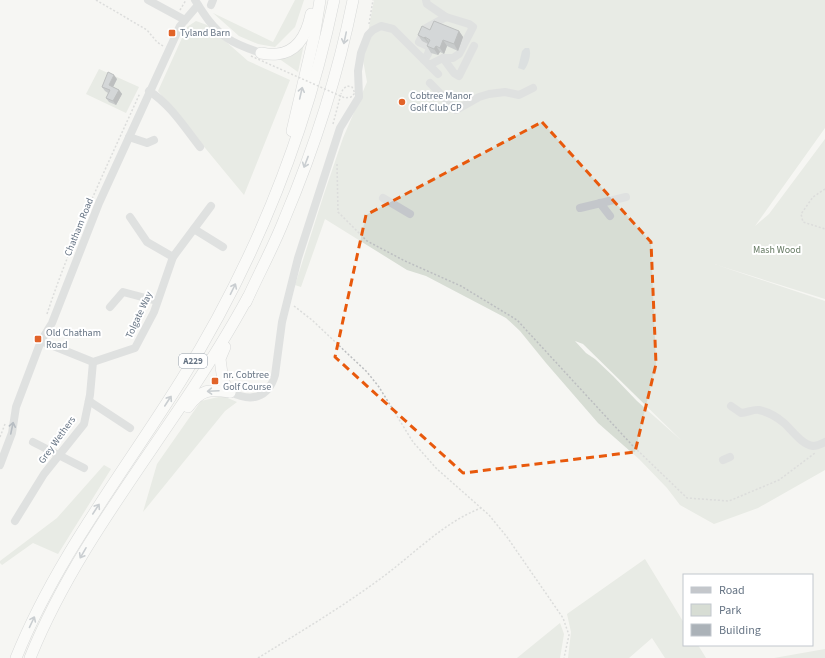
<svg xmlns="http://www.w3.org/2000/svg" width="825" height="658" font-family="'Source Sans 3',sans-serif">
<style>
.green{fill:#d7ddd4;fill-rule:evenodd}
.water{fill:#bcc6cb}
.lines{fill:none;stroke-linecap:round;stroke-linejoin:round}
.highway-casing{stroke:#b5b8bb;stroke-width:12}
.path{stroke:#bcbec0;stroke-width:1.5;stroke-dasharray:2 2;stroke-linecap:butt}
.minor{stroke:#c4c7cb;stroke-width:8}
.highway{stroke:#fff;stroke-width:11}
.path-bridge{stroke:#bcbec0;stroke-width:1.5;stroke-dasharray:2 2;stroke-linecap:butt}
.wall{fill:#93999e}
.shaded-wall{fill:#787d81}
.building{fill:#abb2b8;stroke:#787d81}
.oneway{stroke:#949ea9}
.oneway2{stroke:#6b7888}
.marked{fill:none;stroke:#e8590c;stroke-width:3;stroke-dasharray:8 5;stroke-linejoin:round}
.poi-dot{fill:#e16329;stroke:#fff;stroke-width:1.5}
.labels{text-anchor:middle;dominant-baseline:central;stroke-width:4;stroke-linejoin:round;paint-order:stroke}
.shield{fill:#fff;stroke:#949ea9;stroke-width:1}
.shield-label{font-size:9px;font-weight:bold;fill:#667484}
.poi-label{font-size:10px;fill:#667484;stroke:#fff;text-anchor:start}
.street-label{font-size:10px;fill:#667484;stroke:#fff}
.park-label{font-size:10px;fill:#677b64;stroke:#fff}
</style>
<rect width="100%" height="100%" fill="#f6f6f3"/>
<!-- green -->
<g class="green">
<path d="M295 0H304L295 27 275 47 258 44 239 36 213 13 273 42Z"/>
<path d="M374 0H825V128L755 226 769 214 825 139V299L717 265 637 225 717 265 825 301V470L758 508 714 524 680 505 667 488 639 459 598 423 546 363 520 331 506 318 426 276 407 270 325 219 301 287 295 285 324 194 343 138 367 82 363 60ZM575 341 583 344 682 441 637 401 613 376 595 359 586 353Z"/>
<path d="M196 21 207 25 248 61 290 80 244 195 158 91 187 27Z"/>
<path d="M305 39 298 72 278 58Z"/>
<path d="M99 69 139 87 126 113 86 94Z"/>
<path d="M223 396 237 402 225 411 143 512 157 464 201 401Z"/>
<path d="M104 465 111 469 58 554 33 543 2 565 0 563V561L57 518Z"/>
<path d="M645 559 684 623V645H698L706 658H665L652 638 629 658H568L571 632 567 614Z"/>
<path d="M560 623 564 634 560 658H517Z"/>
<path d="M825 649V658H774Z"/>
</g>
<!-- water -->
<path class="water" d="M525 48H529C532 53 528 66 524 70L518 68 522 51Z"/>
<g class="lines">
<defs>
<g id="highway">
<path d="M261 53C266 54 272 55 277 54 298 52 307 34 311 14"/>
<path d="M292 131 314 37 320 0"/>
<path d="M246 302C258 275 273 248 284 220 314 149 338 75 353 0"/>
<path d="M225 347 220 359 223 381 230 392"/>
<path d="M188 407C201 389 210 389 230 392"/>
<path d="M16 658C57 556 125 471 182 379 254 263 306 134 334 0"/>
<path d="M30 658C68 564 129 484 185 400 207 367 229 332 248 297"/>
</g>
</defs>
<!-- highway casing -->
<use href="#highway" class="highway-casing"/>
<!-- path -->
<g class="path">
<path d="M96 0 147 30 157 42 163 46"/>
<path d="M180 10 186 0"/>
<path d="M369 24 373 0"/>
<path d="M333 124 341 94"/>
<path d="M337 164 338 212 367 241 405 261 461 286 517 320 632 445 687 498 729 501 779 480 815 453"/>
<path d="M825 189 813 197 801 214 803 222 825 229"/>
<path d="M294 306 312 320 367 372 379 387 413 442 437 469 489 515 507 537 563 618 569 635 564 658"/>
<path d="M47 314C72 238 107 166 140 93"/>
<path d="M0 437 5 424"/>
<path d="M258 658C300 632 344 606 384 576 415 553 443 523 481 508"/>
</g>
<!-- minor -->
<g class="minor">
<path d="M148 0 185 20"/>
<path d="M195 0C203 13 213 29 227 38 237 45 249 49 261 53"/>
<path d="M426 0 427 4 446 17"/>
<path d="M211 5 213 0"/>
<path d="M443 58 454 73 459 76 474 46"/>
<path d="M424 60 428 54 430 47 419 42 426 28 446 17 469 24 473 27 459 54 453 58H443L429 65"/>
<path d="M430 83 456 110 479 97 489 94 505 92 519 95 533 88"/>
<path d="M149 91C170 104 185 128 200 147"/>
<path d="M129 137 147 143 154 140"/>
<path d="M383 198 410 214"/>
<path d="M600 203 610 216"/>
<path d="M580 208 626 197"/>
<path d="M130 217 147 242 173 257"/>
<path d="M194 229 223 247"/>
<path d="M110 307 123 292 157 301"/>
<path d="M41 341 93 362 135 348 154 312 173 257 211 206"/>
<path d="M230 392C251 402 268 399 275 375L282 322 298 258 340 128 359 97 358 71 361 53 368 35 373 30 381 26 393 29 438 74"/>
<path d="M89 401 130 428"/>
<path d="M731 406 741 413C747 413 753 409 759 410 768 412 777 417 784 423 792 430 801 444 813 446 817 446 821 444 825 442"/>
<path d="M33 442 84 468"/>
<path d="M723 460 730 457"/>
<path d="M0 465 12 433 16 407 41 341 52 323 99 203 180 26 198 5"/>
<path d="M15 521 44 474 84 424 90 395 93 362"/>
</g>
<!-- highway -->
<use href="#highway" class="highway"/>
<!-- path-bridge -->
<path class="path-bridge" d="M251 56 345 98 351 97 355 93 352 87 347 86 343 89 341 94"/>
</g>
<!-- wall -->
<g class="wall">
<path d="M430 30 459 31 463 37 458 51 447 46 444 54 440 52 438 55 431 53 427 46 428 44 422 41 418 35Z"/>
<path d="M117 79 113 87 119 90 122 94 116 105 109 102 106 98 108 93 105 91 102 87Z"/>
</g>
<!-- shaded-wall -->
<g class="shaded-wall">
<path d="M459 31 463 37 458 51 454 44Z"/>
<path d="M425 37 429 43V44L424 38Z"/>
<path d="M443 40 447 46 444 54 440 48Z"/>
<path d="M436 46 440 52 438 55 434 49Z"/>
<path d="M114 75 117 79 112 89 109 85Z"/>
<path d="M119 90 122 94 116 105 113 101Z"/>
</g>
<!-- building -->
<g class="building">
<path d="M434 21 459 31 454 44 443 40 440 48 436 46 434 49 427 46 430 40 425 37 424 38 418 35 422 26 430 30Z"/>
<path d="M108 72 114 75 109 85 119 90 113 101 106 98 110 90 102 87Z"/>
</g>
<!-- one-way arrows -->
<defs><path id="oneway-shaft" d="M-6 0H5M1.5-3L5.5 0L1.5 3" fill="none" stroke-width="1.6" stroke-linecap="round" stroke-linejoin="round"/></defs>
<g class="oneway">
<use href="#oneway-shaft" transform="translate(345 38) rotate(102)"/>
<use href="#oneway-shaft" transform="translate(301 93) rotate(-77)"/>
<use href="#oneway-shaft" transform="translate(306 162) rotate(111)"/>
<use href="#oneway-shaft" transform="translate(233 289) rotate(-64)"/>
<use href="#oneway-shaft" transform="translate(213 391) rotate(177)"/>
<use href="#oneway-shaft" transform="translate(168 401) rotate(-57)"/>
<use href="#oneway-shaft" transform="translate(96 509) rotate(-57)"/>
<use href="#oneway-shaft" transform="translate(83 553) rotate(120)"/>
<use href="#oneway-shaft" transform="translate(32 622) rotate(-65)"/>
</g>
<use class="oneway2" href="#oneway-shaft" transform="translate(12 428) rotate(-78)"/>
<!-- marked area -->
<path d="M0 0H825V658H0ZM542 122 651 242 656 364 635 452 463 473 335 357 366 215Z" fill="#f6f6f3" fill-opacity=".55" fill-rule="evenodd"/>
<path class="marked" d="M542 122 651 242 656 364 635 452 463 473 335 357 366 215Z"/>
<!-- markers -->
<g class="poi-dot">
<rect x="168" y="29" width="8" height="8" rx="2"/>
<circle cx="402" cy="102" r="4"/>
<rect x="34" y="335" width="8" height="8" rx="2"/>
<rect x="211" y="377" width="8" height="8" rx="2"/>
</g>
<g class="labels">
<!-- shield labels -->
<rect class="shield" x="179" y="354" width="28" height="14" rx="3"/>
<g class="shield-label">
<text x="193" y="361">A229</text>
</g>
<!-- poi labels -->
<g class="poi-label">
<text x="180" y="33">Tyland Barn</text>
<text x="410" y="96">Cobtree Manor<tspan x="410" dy="12">Golf Club CP</tspan></text>
<text x="46" y="333">Old Chatham<tspan x="46" dy="12">Road</tspan></text>
<text x="223" y="375">nr. Cobtree<tspan x="223" dy="12">Golf Course</tspan></text>
</g>
<!-- street labels -->
<g class="street-label">
<text transform="translate(79 227) rotate(-68)">Chatham Road</text>
<text transform="translate(139 315) rotate(-65)">Tolgate Way</text>
<text transform="translate(57 440) rotate(-54)">Grey Wethers</text>
</g>
<!-- park labels -->
<g class="park-label">
<text x="777" y="250">Mash Wood</text>
</g>
</g>
<!-- legend -->
<rect x="683" y="574" width="130" height="72" fill="#ffffff" stroke="#c2c7ce"/>
<rect x="691" y="587" width="20" height="6" fill="#c4c7cb" stroke="#c2c7ce"/>
<text x="719" y="594" font-size="12" fill="#667484">Road</text>
<rect x="691" y="604" width="20" height="12" fill="#d7ddd4" stroke="#c2c7ce"/>
<text x="719" y="614" font-size="12" fill="#667484">Park</text>
<rect x="691" y="624" width="20" height="12" fill="#abb2b8" stroke="#c2c7ce"/>
<text x="719" y="634" font-size="12" fill="#667484">Building</text>
</svg>
